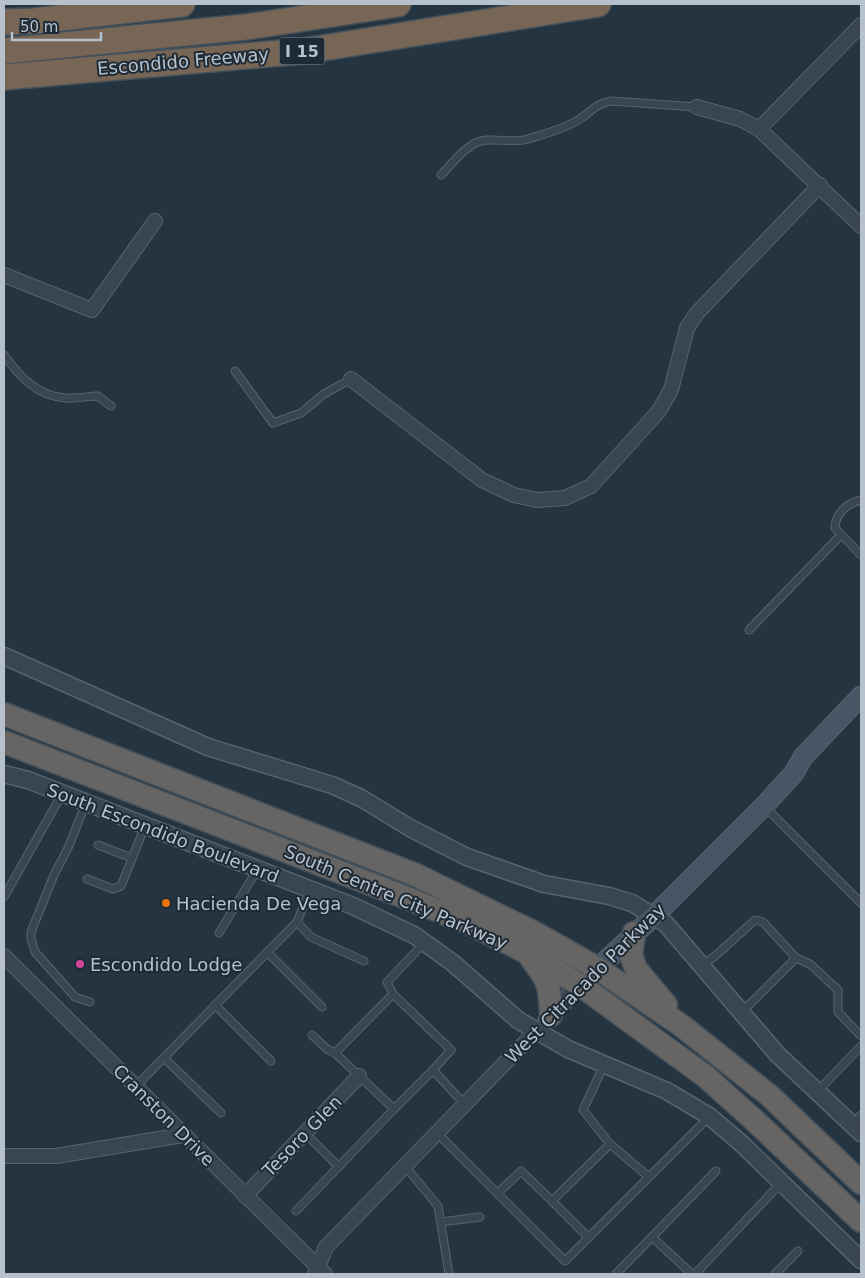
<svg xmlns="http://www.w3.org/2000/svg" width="865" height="1278" font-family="'DejaVu Sans',sans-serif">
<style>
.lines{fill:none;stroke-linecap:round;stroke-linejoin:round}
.service-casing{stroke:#57646e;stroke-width:9}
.minor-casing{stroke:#57646e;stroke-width:16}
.tertiary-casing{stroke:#57646e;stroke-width:19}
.secondary-casing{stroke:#57646e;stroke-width:21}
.trunk-casing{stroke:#44515b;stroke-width:25}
.motorway-casing{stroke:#44515b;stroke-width:28}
.service{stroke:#394650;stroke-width:7}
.minor{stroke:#394650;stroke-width:14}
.tertiary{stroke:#394650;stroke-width:16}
.secondary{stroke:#475564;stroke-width:19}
.trunk{stroke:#676563;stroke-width:22}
.motorway{stroke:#776556;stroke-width:25}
.food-dot{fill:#e8710a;stroke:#1e2b36;stroke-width:2}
.hotel-dot{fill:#d1479c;stroke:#1e2b36;stroke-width:2}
.labels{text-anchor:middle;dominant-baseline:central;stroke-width:4;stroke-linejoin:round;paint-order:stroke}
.shield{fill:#1e2b36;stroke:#88949e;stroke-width:1}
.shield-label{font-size:16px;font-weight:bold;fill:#b6c1cb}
.street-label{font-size:18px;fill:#b6c1cb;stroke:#1e2b36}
.poi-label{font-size:18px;fill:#b6c1cb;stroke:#1e2b36;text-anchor:start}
</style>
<rect width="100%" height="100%" fill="#253441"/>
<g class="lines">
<defs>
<g id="service">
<path d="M441 175C451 165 460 152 472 145 489 134 509 145 528 139 544 134 564 129 578 120 593 111 593 105 611 101L697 107"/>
<path d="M4 355C19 376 38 397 66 398 77 399 87 396 98 396L111 406"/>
<path d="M235 371 273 423 301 413 324 394 351 379"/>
<path d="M861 500C848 503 835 513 835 528L861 555"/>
<path d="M749 630 841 535"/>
<path d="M86 803 68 848 54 875 31 932V939L35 952 75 997 90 1002"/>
<path d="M765 807 861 903"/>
<path d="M98 845 132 858"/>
<path d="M87 879 113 889 121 886 145 826"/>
<path d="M4 897 62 794"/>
<path d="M297 922 311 937 364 961"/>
<path d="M219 933 257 870"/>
<path d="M425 942 387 982 393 994 451 1050 433 1070"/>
<path d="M267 952 322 1007"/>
<path d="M702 964 714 957 755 920 763 922 796 958"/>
<path d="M393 994 335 1053 394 1109 433 1070 465 1105"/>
<path d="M215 1005 271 1061"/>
<path d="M742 1012 796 958 810 964 838 990V1012L861 1036"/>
<path d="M312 1035 327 1049 335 1053"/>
<path d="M164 1058 221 1113"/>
<path d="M133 1084 142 1080 297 922 310 890"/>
<path d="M817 1092 861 1046"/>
<path d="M852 1125 861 1115"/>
<path d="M305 1133 339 1167"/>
<path d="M437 1133 565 1261 709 1117"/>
<path d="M610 1144 649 1177"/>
<path d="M405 1166 438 1206 449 1274"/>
<path d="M498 1193 521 1171 552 1201 610 1144 583 1110 604 1065"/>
<path d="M552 1201 588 1237"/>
<path d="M296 1211 394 1109"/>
<path d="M441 1222 480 1217"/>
<path d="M652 1237 716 1171"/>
<path d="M616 1274 652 1237 692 1274"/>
<path d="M695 1274 781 1183"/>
<path d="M775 1274 798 1251"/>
</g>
<g id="minor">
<path d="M697 107 740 119 759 129 861 226"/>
<path d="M759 129 861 25"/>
<path d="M4 275 92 310 155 221"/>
<path d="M351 379 482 480 514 495 537 500 565 498 591 486 659 411 671 390 687 328 697 313 820 185"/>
<path d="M4 956 325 1274"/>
<path d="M4 1156H56L183 1135"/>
<path d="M245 1196 359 1076"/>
<path d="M315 1274 326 1247 536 1031"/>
</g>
<g id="tertiary">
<path d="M4 656 208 747 332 785 361 798 410 828 467 857 544 884 609 896 632 903 666 924 777 1054 861 1133"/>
<path d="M4 774 28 780 353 906 414 935 453 963 518 1020 568 1049 667 1091 709 1116 742 1144 861 1260"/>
<path d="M547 1020 580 985"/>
</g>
<path id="secondary" d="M587 978 654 916 764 806 794 773 803 757 861 696"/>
<g id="trunk">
<path d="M4 714 416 875 535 933 597 968 682 1026 770 1096 861 1183"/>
<path d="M4 742 407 898 468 923 526 952 580 985 705 1076 753 1119 861 1221"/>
<path d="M634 933 631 955 636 969 666 1005"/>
<path d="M531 958C549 982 550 985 551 1015"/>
</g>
<g id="motorway">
<path d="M4 22 34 21 182 4"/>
<path d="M4 51 246 27 398 4"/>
<path d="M4 77 304 51 598 4"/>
</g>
</defs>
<!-- service casing -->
<use href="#service" class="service-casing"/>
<!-- minor casing -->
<use href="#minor" class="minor-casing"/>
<!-- tertiary casing -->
<use href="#tertiary" class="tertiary-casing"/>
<!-- secondary casing -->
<use href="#secondary" class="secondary-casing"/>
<!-- trunk casing -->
<use href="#trunk" class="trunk-casing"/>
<!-- motorway casing -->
<use href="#motorway" class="motorway-casing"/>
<!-- service -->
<use href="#service" class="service"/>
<!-- minor -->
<use href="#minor" class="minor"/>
<!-- tertiary -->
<use href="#tertiary" class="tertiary"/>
<!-- secondary -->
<use href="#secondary" class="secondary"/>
<!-- trunk -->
<use href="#trunk" class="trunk"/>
<!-- motorway -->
<use href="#motorway" class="motorway"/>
</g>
<!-- markers -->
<circle class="food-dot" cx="166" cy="903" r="5"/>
<circle class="hotel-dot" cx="80" cy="964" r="5"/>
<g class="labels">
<!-- shield labels -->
<rect class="shield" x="279.5" y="37.5" width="45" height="27" rx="4"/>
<g class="shield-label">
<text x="302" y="51">I 15</text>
</g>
<!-- street labels -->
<g class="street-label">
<text transform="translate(183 61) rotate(-5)">Escondido Freeway</text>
<text transform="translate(163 833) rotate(21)">South Escondido Boulevard</text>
<text transform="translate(396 897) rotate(23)">South Centre City Parkway</text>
<text transform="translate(585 983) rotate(-45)">West Citracado Parkway</text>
<text transform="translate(164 1115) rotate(45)">Cranston Drive</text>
<text transform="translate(302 1136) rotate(-46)">Tesoro Glen</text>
</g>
<!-- poi labels -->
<g class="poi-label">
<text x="176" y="903">Hacienda De Vega</text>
<text x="90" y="964">Escondido Lodge</text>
</g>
</g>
<!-- border -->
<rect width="865" height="1278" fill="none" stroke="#b6c1cb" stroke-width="10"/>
<!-- scale -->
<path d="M12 32v8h89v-8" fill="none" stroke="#b6c1cb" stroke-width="2.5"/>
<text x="20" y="32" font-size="15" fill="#b6c1cb" stroke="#1e2b36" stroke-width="4" paint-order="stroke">50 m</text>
</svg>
